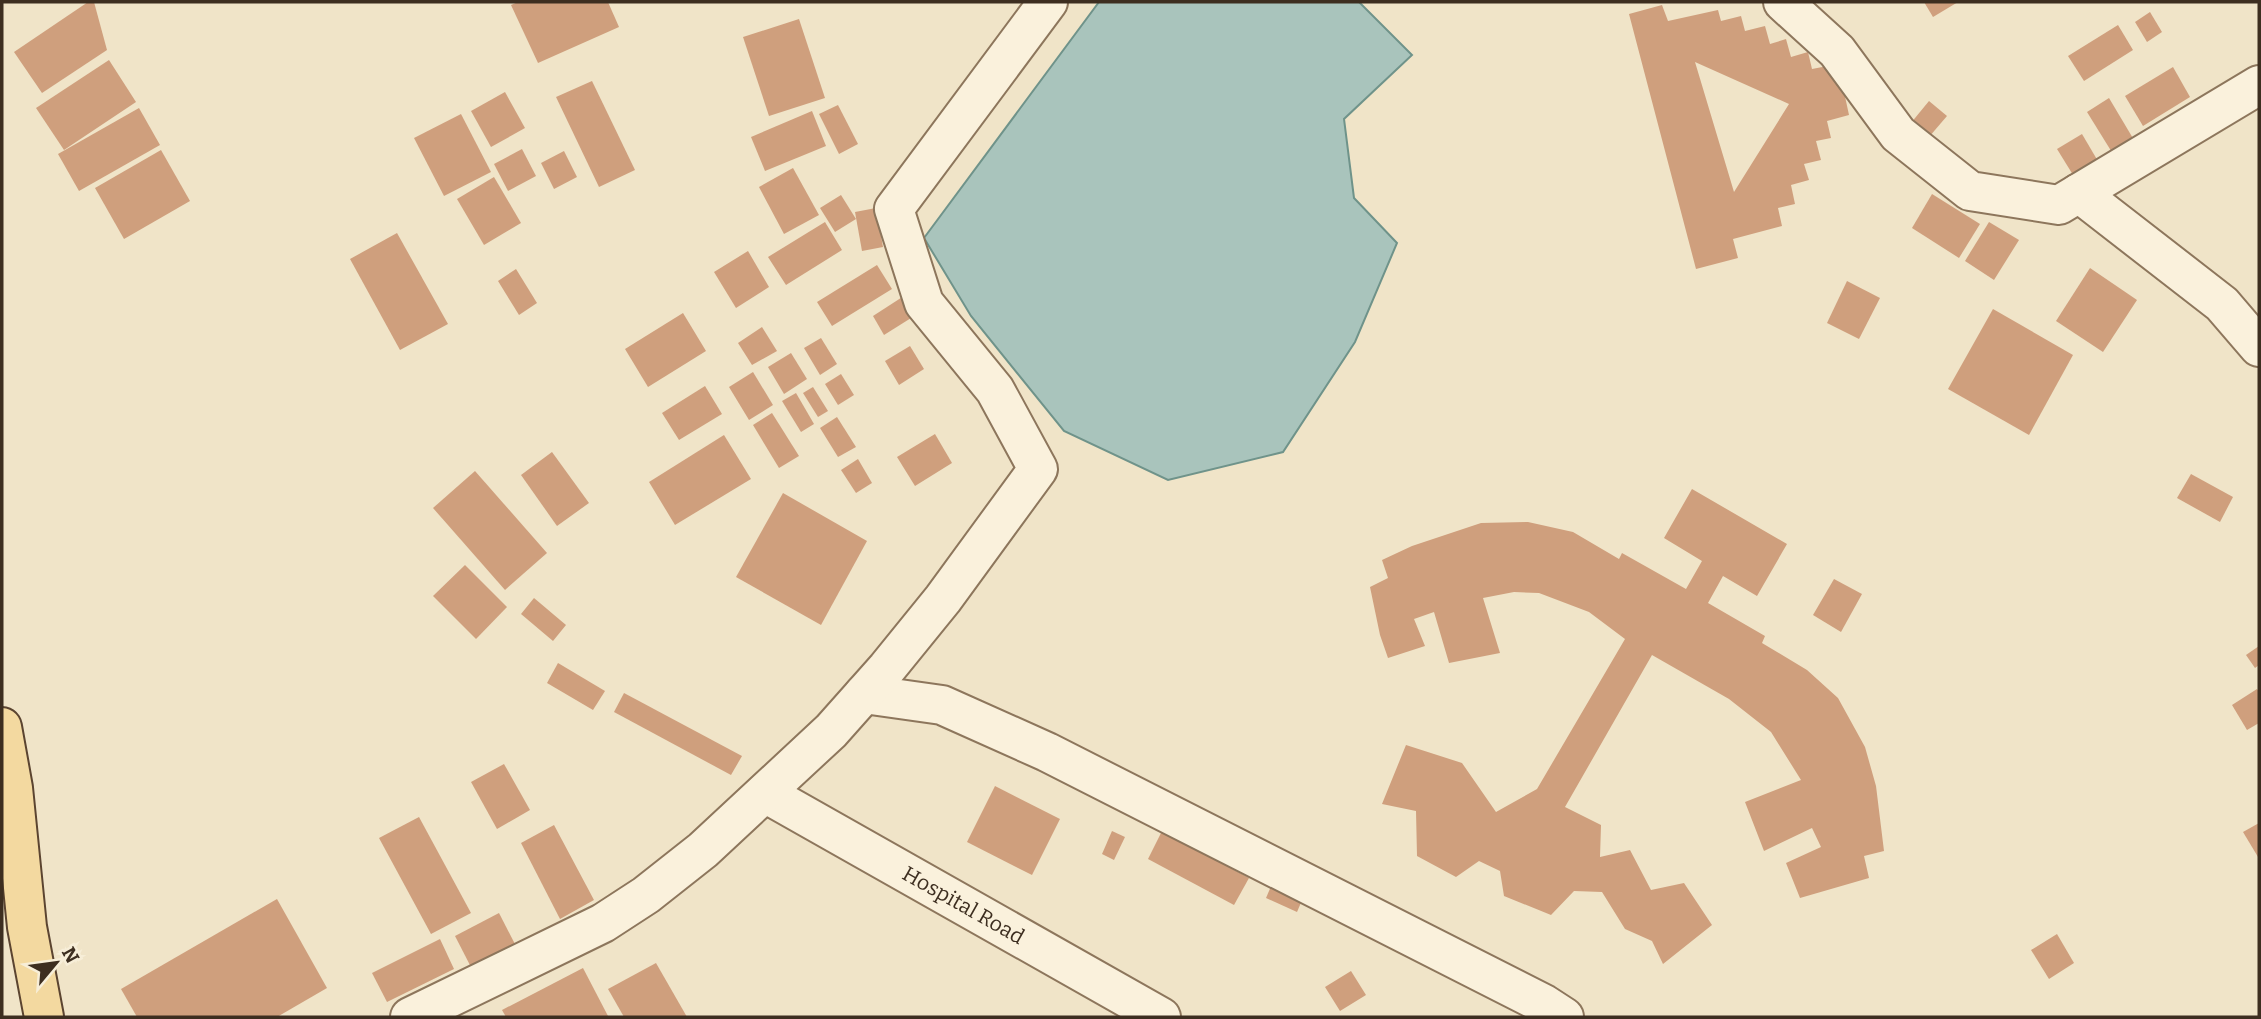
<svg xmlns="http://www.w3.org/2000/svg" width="2261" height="1019" font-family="Bitter,serif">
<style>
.water{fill:#a9c4bc;stroke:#6f938a;stroke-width:2}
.building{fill:#cf9f7d;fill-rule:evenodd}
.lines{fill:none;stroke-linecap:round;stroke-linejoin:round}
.minor-casing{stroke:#8d765c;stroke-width:42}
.major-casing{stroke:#5b4430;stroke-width:42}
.minor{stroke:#faf1dc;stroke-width:38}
.major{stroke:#f3d9a0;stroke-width:38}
.labels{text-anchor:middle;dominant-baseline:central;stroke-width:5;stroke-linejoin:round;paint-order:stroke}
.street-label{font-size:21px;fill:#3d2e20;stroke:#f7eed8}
</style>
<rect width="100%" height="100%" fill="#f0e4c8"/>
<!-- water -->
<path class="water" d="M1099 2H1359L1412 55 1344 119 1354 198 1397 243 1355 342 1283 452 1168 480 1064 431 971 316 924 238Z"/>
<!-- building -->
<g class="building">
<path d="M88 2H94L107 50 42 93 14 52Z"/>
<path d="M518 2H608L619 27 538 63 511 5Z"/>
<path d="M1924 2H1958L1933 17Z"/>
<path d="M1662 5 1668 21 1718 10 1721 21 1741 16 1745 31 1765 26 1770 44 1786 39 1791 57 1808 52 1812 69 1838 64 1849 115 1827 121 1831 138 1816 141 1821 160 1804 164 1809 180 1791 185 1795 204 1778 208 1782 226 1733 239 1738 258 1696 269 1629 14ZM1695 62 1789 104 1734 192Z"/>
<path d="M2150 12 2162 32 2147 42 2135 22Z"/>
<path d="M799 19 825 98 769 116 743 37Z"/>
<path d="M2118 25 2133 50 2084 81 2068 56Z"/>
<path d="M109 60 136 102 64 150 36 108Z"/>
<path d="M2173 67 2190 97 2143 126 2125 96Z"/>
<path d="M592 81 635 170 599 187 556 97Z"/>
<path d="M505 92 525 128 491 147 471 111Z"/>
<path d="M2109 98 2134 140 2113 154 2087 112Z"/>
<path d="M1929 101 1947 116 1923 144 1906 129Z"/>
<path d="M838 105 858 144 839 154 819 114Z"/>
<path d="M139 108 160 145 79 191 58 154Z"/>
<path d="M812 111 826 146 765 171 751 137Z"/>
<path d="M461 114 491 172 444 196 414 138Z"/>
<path d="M2082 134 2102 168 2078 183 2057 149Z"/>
<path d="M522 149 536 176 508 191 494 164Z"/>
<path d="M161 150 190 201 124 239 95 188Z"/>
<path d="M564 151 577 177 554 189 541 163Z"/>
<path d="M793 168 819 215 784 234 759 187Z"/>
<path d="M494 177 521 223 484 245 457 199Z"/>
<path d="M1932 194 1980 224 1959 258 1912 228Z"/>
<path d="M841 195 856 219 835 232 820 208Z"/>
<path d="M876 208 883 247 862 251 855 212Z"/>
<path d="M825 222 842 250 786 285 768 257Z"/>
<path d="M1989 222 2019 240 1994 280 1965 261Z"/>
<path d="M397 233 448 324 400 350 350 259Z"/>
<path d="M748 251 769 287 736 308 714 272Z"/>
<path d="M877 265 892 289 832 326 817 302Z"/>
<path d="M2090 268 2137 300 2103 352 2056 321Z"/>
<path d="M516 269 537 303 519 315 498 281Z"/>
<path d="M1847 281 1880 298 1859 339 1827 323Z"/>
<path d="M907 294 919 313 884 335 873 316Z"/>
<path d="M1993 309 2073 355 2029 435 1948 389Z"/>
<path d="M683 313 706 351 648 387 625 349Z"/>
<path d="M762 327 777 351 752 365 738 343Z"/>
<path d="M821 338 837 364 820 375 804 348Z"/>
<path d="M910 346 924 369 899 385 885 361Z"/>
<path d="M791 353 807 379 784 394 768 367Z"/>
<path d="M753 372 773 405 749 420 729 387Z"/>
<path d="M841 374 854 395 838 405 825 384Z"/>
<path d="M705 386 722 414 679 440 662 413Z"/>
<path d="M813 387 828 411 818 417 803 393Z"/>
<path d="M796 393 814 424 801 432 782 401Z"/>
<path d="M772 413 799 456 779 468 753 425Z"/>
<path d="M837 417 856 447 838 457 820 428Z"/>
<path d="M935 434 952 463 915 486 897 457Z"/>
<path d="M724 435 751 479 675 525 649 482Z"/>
<path d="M552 452 589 503 557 526 521 475Z"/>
<path d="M858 459 872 483 856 493 841 470Z"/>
<path d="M475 471 547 553 505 590 433 508Z"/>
<path d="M2191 474 2233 497 2220 522 2177 498Z"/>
<path d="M1692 489 1787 544 1757 596 1723 576 1708 603 1765 636 1762 643 1807 670 1838 698 1865 747 1876 786 1884 851 1864 856 1869 878 1800 898 1786 863 1821 847 1812 828 1764 851 1745 802 1801 780 1771 732 1729 699 1652 655 1565 807 1601 825 1600 857 1630 850 1651 890 1684 883 1712 925 1663 964 1652 941 1625 929 1602 892 1574 891 1551 915 1504 896 1500 871 1479 861 1456 877 1417 856 1416 811 1382 804 1406 745 1462 763 1496 812 1537 789 1625 639 1589 612 1539 593 1514 592 1483 598 1500 653 1449 663 1434 612 1414 619 1425 646 1388 658 1380 635 1370 587 1388 578 1382 560 1412 546 1481 523 1528 522 1573 532 1619 559 1622 553 1686 589 1702 561 1664 538Z"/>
<path d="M783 493 867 541 821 625 736 577Z"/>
<path d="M465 565 507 607 476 639 433 596Z"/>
<path d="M1834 579 1862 594 1841 632 1813 615Z"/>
<path d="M534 598 566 625 553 641 521 614Z"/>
<path d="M2259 646V665L2255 668 2246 655Z"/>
<path d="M558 663 605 691 593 710 547 683Z"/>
<path d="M2257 689 2259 692V723L2247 730 2232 705Z"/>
<path d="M624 693 742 756 731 775 614 712Z"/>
<path d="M504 764 530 810 497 829 471 782Z"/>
<path d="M995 786 1060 819 1032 875 967 842Z"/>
<path d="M419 817 471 913 431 934 379 838Z"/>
<path d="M2259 823V856L2258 857 2243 832Z"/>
<path d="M554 825 594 900 560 919 521 843Z"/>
<path d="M1112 831 1125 837 1114 860 1102 854Z"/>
<path d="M1162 831 1249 878 1234 905 1148 859Z"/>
<path d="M1272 884 1303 898 1297 912 1266 898Z"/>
<path d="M277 899 327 988 277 1017H137L121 989Z"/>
<path d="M499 913 517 948 473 971 455 936Z"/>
<path d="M2057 934 2074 963 2049 979 2031 950Z"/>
<path d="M440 939 454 969 387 1002 372 973Z"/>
<path d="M656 963 687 1017H624L608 989Z"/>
<path d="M583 968 608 1016 506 1017 502 1010Z"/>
<path d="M1351 971 1366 995 1340 1011 1325 987Z"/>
</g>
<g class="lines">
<defs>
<g id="minor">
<path d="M1783 2 1837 51 1898 134 1970 191 2059 205 2259 85"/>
<path d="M2079 193 2222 304 2259 347"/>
<path d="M864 694 942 705 1047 752 1544 1004 1564 1017"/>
<path id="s1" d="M765 793 1161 1017"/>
<path d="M410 1017 603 923 646 895 703 850 831 731 887 668 943 599 1038 469 995 390 924 303 894 209 1048 2"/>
</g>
<path id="major" d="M2 727 13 788 27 927 44 1017"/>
</defs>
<!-- minor casing -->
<use href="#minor" class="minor-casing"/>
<!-- major casing -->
<use href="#major" class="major-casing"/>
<!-- minor -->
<use href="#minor" class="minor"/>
<!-- major -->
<use href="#major" class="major"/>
</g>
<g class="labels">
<!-- street labels -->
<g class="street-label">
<text stroke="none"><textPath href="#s1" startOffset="228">Hospital Road</textPath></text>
</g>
</g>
<!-- border -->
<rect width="2261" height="1019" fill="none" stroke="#3d2e20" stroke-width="7"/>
<!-- north arrow -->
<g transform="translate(56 963) rotate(61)" stroke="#f7eed8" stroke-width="5" paint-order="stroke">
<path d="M0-5L12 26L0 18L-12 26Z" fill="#3d2e20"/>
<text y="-10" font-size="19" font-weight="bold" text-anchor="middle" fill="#3d2e20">N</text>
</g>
</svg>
